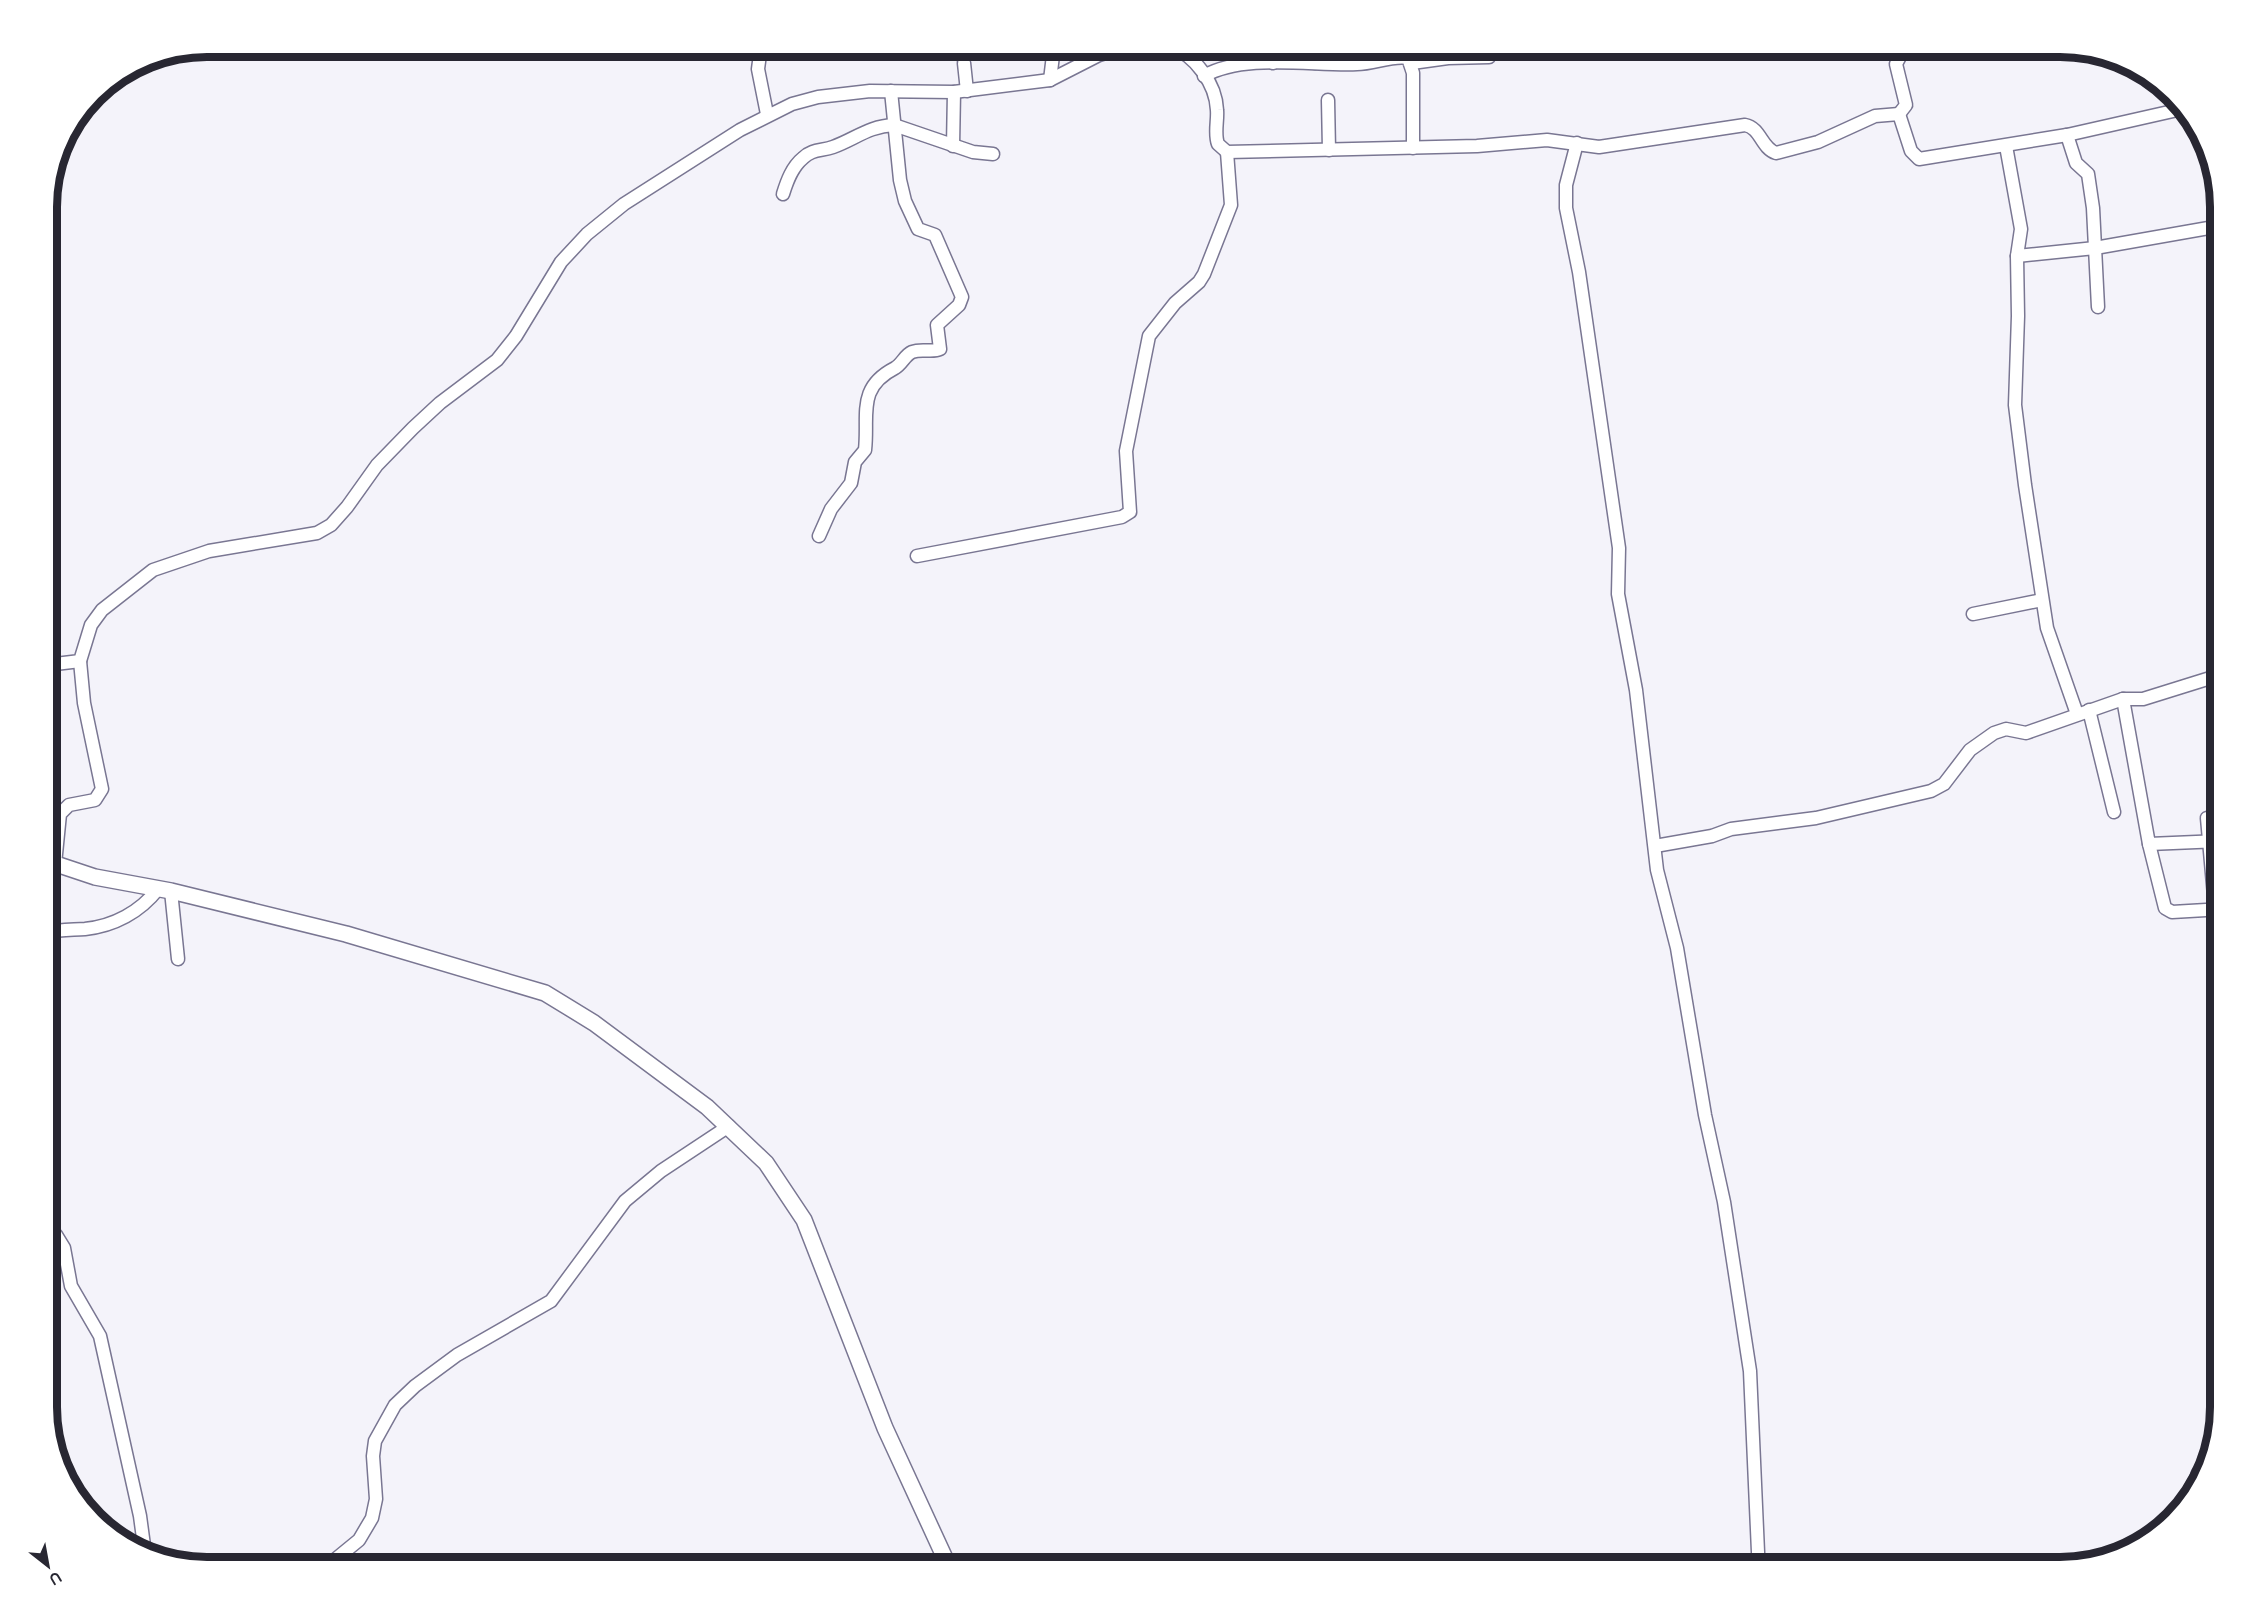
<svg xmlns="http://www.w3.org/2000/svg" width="2267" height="1614" font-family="Quicksand,sans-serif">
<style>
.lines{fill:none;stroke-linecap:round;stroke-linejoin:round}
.minor-casing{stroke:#797692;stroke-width:15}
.major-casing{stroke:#797692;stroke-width:18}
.minor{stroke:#fff;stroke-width:12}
.major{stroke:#fff;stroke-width:15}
.rim{fill:none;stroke:#282732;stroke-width:8}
</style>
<rect width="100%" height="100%" fill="#f4f3fa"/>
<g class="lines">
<defs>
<g id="minor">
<path d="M761 47 758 69 767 114"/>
<path d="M1171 47C1195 55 1216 84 1217 110 1218 121 1214 133 1218 144L1227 152 1477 146 1547 140 1599 147 1745 125C1761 128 1761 148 1776 153L1818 142 1875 116 1899 114 1911 151 1919 159 2067 135 2182 109"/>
<path d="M1271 47 1273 63"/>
<path d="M1314 47 1315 63"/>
<path d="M964 63 967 91"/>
<path d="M1412 63 1448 58 1489 57"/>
<path d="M1204 76C1245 53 1312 66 1357 64 1374 64 1392 55 1408 58L1413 73V148"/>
<path d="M1050 80 1054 47"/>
<path d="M1328 100 1329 150"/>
<path d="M1899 114 1906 105 1896 64 1905 47"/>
<path d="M2067 135 2076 163 2088 174 2093 208 2098 307"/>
<path d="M1577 143 1566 185V208L1579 272 1619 548 1618 594 1636 690 1657 870 1677 948 1705 1115 1724 1202 1750 1371 1758 1552V1561L1752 1567"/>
<path d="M953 146 954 92"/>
<path d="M2006 146 2021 229 2017 256 2018 316 2015 405 2025 485 2047 628 2077 714"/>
<path d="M783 194C787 181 792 167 803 158 812 149 822 151 833 147 855 139 869 126 894 125L973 152 993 154"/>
<path d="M2017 256 2095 248 2220 226"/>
<path d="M819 536 831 509 851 483 855 462 865 450C869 415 856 388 895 368 902 364 905 355 912 352 922 348 932 353 940 349L937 325 959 305 962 297 935 235 918 229 905 201 900 180 891 91"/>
<path d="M917 556 1122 517 1130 512 1126 451 1149 336 1175 303 1199 282 1204 274 1231 205 1227 152"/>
<path d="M1973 614 2042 600"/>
<path d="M47 665 80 661 91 625 102 610 153 570 209 551 317 533 331 525 347 507 377 465 413 428 440 403 497 360 516 336 561 262 587 234 624 204 740 130 792 104 818 97 870 91 954 92 1050 80 1099 55 1124 47"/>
<path d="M2123 699 2149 844 2220 841"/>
<path d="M2089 710 2114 812"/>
<path d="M2149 844 2165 908 2172 912 2206 910"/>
<path d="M1655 846 1712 836 1731 829 1816 818 1931 791 1944 784 1970 750 1994 733 2006 729 2026 733 2123 699H2143L2220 675"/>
<path d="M55 864 60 814 69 805 95 800 102 789 84 703 80 661"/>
<path d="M171 891 178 959"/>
<path d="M2214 896 2207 818 2220 815"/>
<path d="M47 933C59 929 72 930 85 929 114 926 140 912 158 889"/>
<path d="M47 1229 56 1235 64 1248 71 1286 100 1336 140 1516 145 1553"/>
<path d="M2188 1504 2198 1473 2206 1469"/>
<path d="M326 1567 359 1540 372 1518 376 1499 373 1456 375 1441 395 1405 415 1386 457 1355 551 1301 625 1201 661 1171 729 1126"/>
</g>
<path id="major" d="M47 861 95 877 171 891 346 934 545 993 594 1023 707 1107 766 1163 804 1220 885 1428 949 1567"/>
</defs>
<!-- minor casing -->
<use href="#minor" class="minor-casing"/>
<!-- major casing -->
<use href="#major" class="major-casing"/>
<!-- minor -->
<use href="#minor" class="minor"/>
<!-- major -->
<use href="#major" class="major"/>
</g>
<!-- crop -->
<path d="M0 0H2267V1614H0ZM207 57H2060A150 150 0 0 1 2210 207V1407A150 150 0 0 1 2060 1557H207A150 150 0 0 1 57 1407V207A150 150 0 0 1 207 57Z" fill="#fff" fill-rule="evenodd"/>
<path class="rim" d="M207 57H2060A150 150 0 0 1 2210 207V1407A150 150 0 0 1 2060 1557H207A150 150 0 0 1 57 1407V207A150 150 0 0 1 207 57Z"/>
<!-- north arrow -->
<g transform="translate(48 1566) rotate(149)" stroke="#ffffff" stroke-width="4.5" paint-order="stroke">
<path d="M0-4.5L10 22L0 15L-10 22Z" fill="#282732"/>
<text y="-9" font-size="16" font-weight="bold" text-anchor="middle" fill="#282732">U</text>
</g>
</svg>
